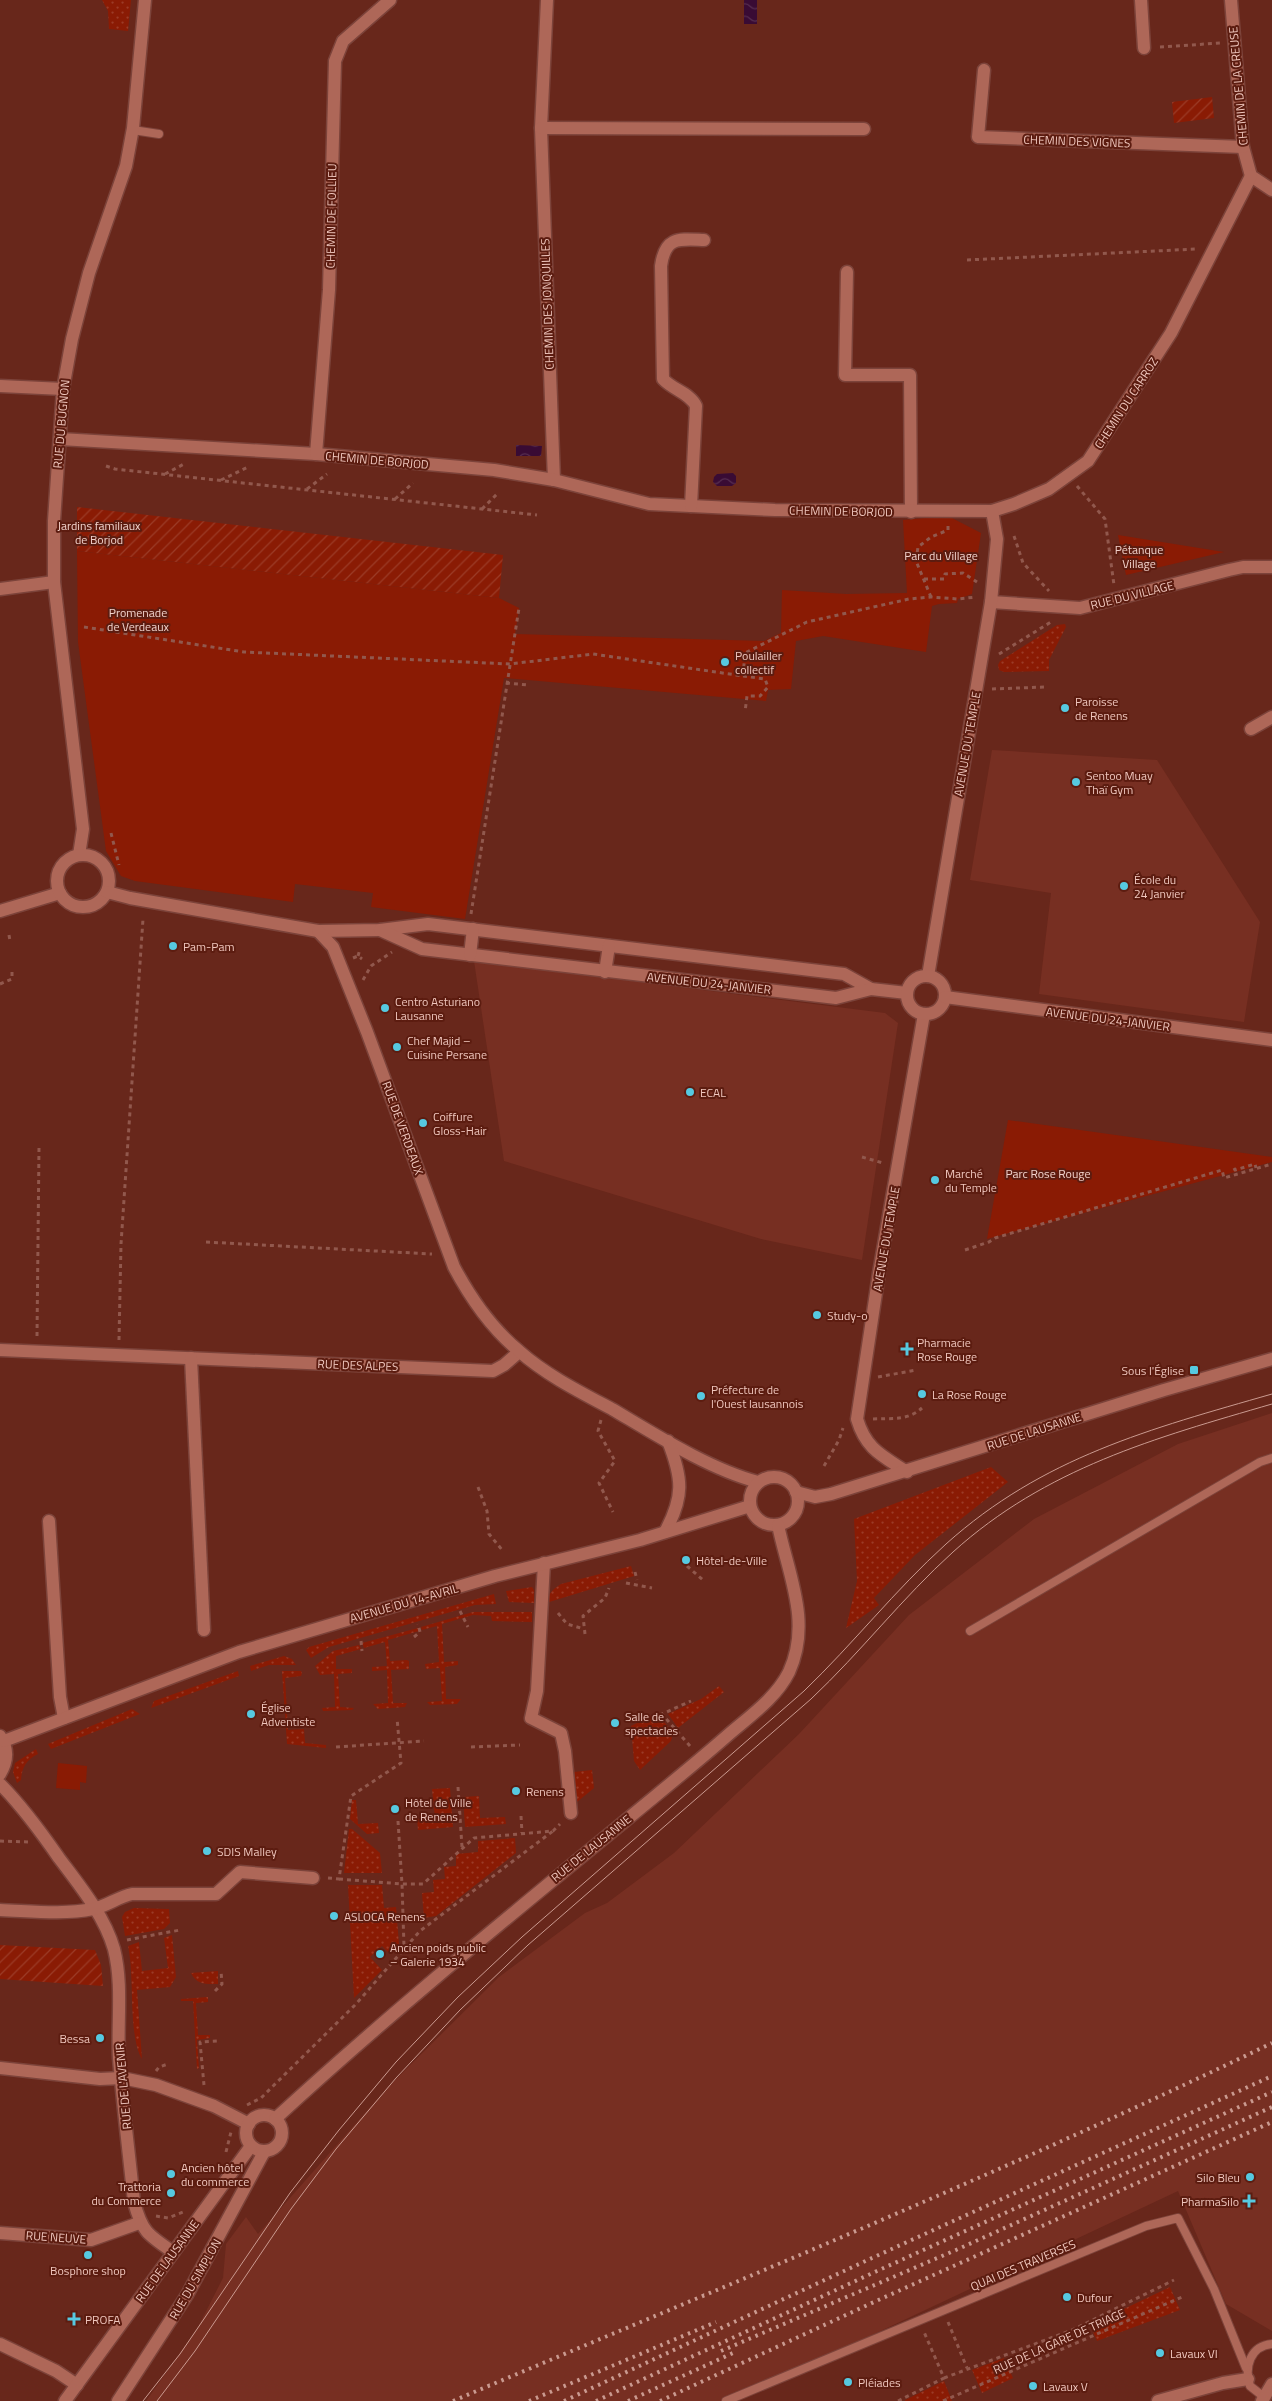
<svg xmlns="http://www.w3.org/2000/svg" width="1272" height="2401" font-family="'Titillium Web',sans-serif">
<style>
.built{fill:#772f22}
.grass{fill:url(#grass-dots)}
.park{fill:#8a1b04}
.garden{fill:url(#garden-furrows)}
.water{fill:url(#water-waves)}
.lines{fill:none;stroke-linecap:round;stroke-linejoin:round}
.lane-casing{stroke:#7c433a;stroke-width:10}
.street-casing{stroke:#7c433a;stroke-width:15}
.secondary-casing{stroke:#7c433a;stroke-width:15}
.path{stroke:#91584d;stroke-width:3;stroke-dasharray:4 4;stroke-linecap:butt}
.lane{stroke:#ae6758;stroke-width:8}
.street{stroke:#ae6758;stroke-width:12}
.secondary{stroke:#ae6758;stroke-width:12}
.tram{stroke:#ca9a90;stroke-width:1}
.rail{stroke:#ca9a90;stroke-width:4;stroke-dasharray:2.5 5;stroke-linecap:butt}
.poi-dot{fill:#56c9e0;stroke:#5c1c10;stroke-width:2}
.labels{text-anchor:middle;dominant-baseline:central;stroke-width:4;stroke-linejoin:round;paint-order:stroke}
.street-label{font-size:12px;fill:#f0c7be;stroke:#5c1c10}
.park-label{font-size:12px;fill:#f2d2cb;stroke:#5c1c10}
.poi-label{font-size:12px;fill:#f0c7be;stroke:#5c1c10;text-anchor:start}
</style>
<defs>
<pattern id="grass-dots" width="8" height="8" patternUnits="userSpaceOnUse" patternTransform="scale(1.25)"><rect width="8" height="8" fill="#8a1b04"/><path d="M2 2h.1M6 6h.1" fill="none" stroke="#9b3b27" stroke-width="1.8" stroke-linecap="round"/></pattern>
<pattern id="garden-furrows" width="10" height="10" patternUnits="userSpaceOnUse" patternTransform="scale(1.25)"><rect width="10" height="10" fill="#8a1b04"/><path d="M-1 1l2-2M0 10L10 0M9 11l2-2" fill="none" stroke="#9b3b27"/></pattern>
<pattern id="water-waves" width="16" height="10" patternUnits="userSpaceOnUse" patternTransform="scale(1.25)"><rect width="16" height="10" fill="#390b34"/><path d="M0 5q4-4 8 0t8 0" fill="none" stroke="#562d50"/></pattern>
</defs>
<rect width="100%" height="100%" fill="#68271b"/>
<!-- built -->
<g class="built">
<path d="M992 750 1157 760 1260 922 1244 1022 1039 994 1051 893 970 880Z"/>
<path d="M474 961 885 1013 898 1023 862 1260 761 1239 504 1161Z"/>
<path d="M1272 1413V2331L1226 2304 1178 2191 732 2401H146L197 2329 223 2278 226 2244 246 2217 258 2234 389 2086 499 1977 585 1913 607 1903 674 1853 799 1734 909 1615 1034 1519 1178 1444Z"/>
</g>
<!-- grass -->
<g class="grass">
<path d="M102 0H131L128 31 109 29 108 11Z"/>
<path d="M1065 624 1066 627 1049 660V671L1004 672 999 670 998 665 1000 661 1057 625Z"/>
<path d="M991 1467 1008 1482 915 1555 874 1598 879 1605 846 1628 857 1581 854 1519Z"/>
<path d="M631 1566 634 1576 546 1603C548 1594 553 1589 561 1584Z"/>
<path d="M532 1587 534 1590V1603L509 1602 506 1591Z"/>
<path d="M494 1594 496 1604 475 1605 329 1647 311 1658 306 1650 309 1647Z"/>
<path d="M473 1612H532V1622L492 1621 491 1616 473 1615 442 1624 444 1662 458 1661V1665L445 1667 446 1699H461L457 1704 430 1705 427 1702 442 1701 440 1668 426 1669 425 1664 439 1662 437 1626 422 1630 421 1627Z"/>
<path d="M418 1628 419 1631 388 1640 390 1661 407 1660 409 1661V1669L391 1670 393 1703H407L405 1707 378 1709 373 1704 388 1703 387 1670 372 1671V1667L387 1666 385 1642 364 1648 362 1643Z"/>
<path d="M359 1645 361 1649 336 1656V1669H352V1673L338 1674 340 1707 354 1708 352 1710 323 1711 322 1708 335 1707 334 1674 320 1675 315 1666 333 1651Z"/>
<path d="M284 1656 292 1659 296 1665H269L251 1671 250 1666Z"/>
<path d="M238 1671 239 1676 151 1708 154 1701Z"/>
<path d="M282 1671H301L302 1673 301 1676 285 1678 288 1730 304 1729 305 1743 326 1745V1748L287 1744Z"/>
<path d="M719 1686 724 1692 678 1728 668 1714 701 1699Z"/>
<path d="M132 1709 140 1714 51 1749 48 1744Z"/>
<path d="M657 1713 673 1733 671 1741 640 1770 634 1761 631 1726Z"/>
<path d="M36 1749 38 1754C26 1760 22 1767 21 1780L17 1783 13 1772 15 1763Z"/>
<path d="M592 1770 594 1788 577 1802 574 1772Z"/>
<path d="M450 1788 453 1827 418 1830 417 1819 435 1818 432 1789Z"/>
<path d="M479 1796 480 1818 505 1817 506 1824 465 1827 463 1797Z"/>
<path d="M352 1800H356L358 1824 378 1823 379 1833 367 1834 350 1819Z"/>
<path d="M349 1829H352L380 1853 382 1873H344Z"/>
<path d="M515 1838 516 1853 436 1916 424 1918 422 1893 434 1892 433 1880 445 1879 444 1867 456 1866V1854L478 1852V1841Z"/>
<path d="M348 1885H382L384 1908 396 1907 399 1944 388 1952 382 1946 370 1957 382 1970 354 1998Z"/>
<path d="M134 1908 169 1909 170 1923 164 1929 125 1936 122 1917 125 1912Z"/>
<path d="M172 1935 176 1977 170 1987 137 1990 142 2059C128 2037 135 1976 128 1946L139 1942 142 1971 168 1968 164 1938Z"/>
<path d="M218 1971V1984C205 1984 197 1985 191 1973Z"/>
<path d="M208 1997V2002L196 2003 198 2035H210V2038L197 2040 199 2068 197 2069 193 2001H181V1999Z"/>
<path d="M1170 2287 1180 2310 1097 2341 1090 2325Z"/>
<path d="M1004 2358 1013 2378 982 2393 972 2370Z"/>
<path d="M944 2381 952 2401H905V2400Z"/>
</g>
<!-- park -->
<g class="park">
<path d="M948 516 981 533 972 594 958 599 957 603 939 604 932 606 926 652 823 636 796 641 791 689 768 690 766 701 504 678 465 919 371 907 373 893 295 884 293 902 135 881 121 876 106 851 78 642 77 551 499 598 519 608 515 634 764 641 781 633 782 590 846 594 907 593 903 520Z"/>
<path d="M1118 535 1224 552 1126 575Z"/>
<path d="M1008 1120 1272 1157V1162L987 1239Z"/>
<path d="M58 1763 87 1766 86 1783 80 1782V1790L56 1788Z"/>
</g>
<!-- garden -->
<g class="garden">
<path d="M1212 97 1214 118 1174 123 1172 102Z"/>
<path d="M77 507 503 555 499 598 77 551Z"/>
<path d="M0 1945 95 1950 101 1965 103 1986 0 1979Z"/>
</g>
<!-- water -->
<g class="water">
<rect x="744" y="0" width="13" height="24"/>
<path d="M516 445 542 446 541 456H516Z"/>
<path d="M733 473 736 476V483L732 486H717L713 482 714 477 717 474Z"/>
</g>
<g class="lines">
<defs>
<g id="lane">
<path d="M133 130 159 134"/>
<path d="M970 1631 1260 1462 1272 1458"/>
<path d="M1264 2397 1250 2386C1244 2367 1250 2346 1272 2344"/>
<path d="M726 2401 1146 2226 1178 2218 1214 2289 1246 2368"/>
</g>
<g id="street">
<path d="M547 0 541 128 554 480"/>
<path d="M1141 0 1144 48"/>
<path d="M1231 0 1243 147 1251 176 1272 190"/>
<path d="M984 70 978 137 1243 147"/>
<path d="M541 128 864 129"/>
<path d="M847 272 845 375H910L911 512"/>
<path d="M0 386 63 389"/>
<path d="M60 439 316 454 494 470 554 480 649 504 775 510 992 511 1014 504 1049 489 1088 461 1171 333 1251 176"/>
<path d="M316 454 329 290 335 61 343 41 390 0"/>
<path d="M691 506 696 406C690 393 673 390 663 379L661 266C665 236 679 239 704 240"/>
<path d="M0 589 54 582"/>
<path d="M991 602 1080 608 1229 570 1243 567H1272"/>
<path d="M1251 729 1272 717"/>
<path d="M0 911 60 893"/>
<path d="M928 976 991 602 997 539 992 511"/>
<path d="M0 1350 493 1371 504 1365 519 1352"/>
<path d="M191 1358 204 1630"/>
<path d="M907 1472C881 1455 866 1449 857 1419L879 1273 924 1014"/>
<path d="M49 1521 60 1697 64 1718"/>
<path d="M544 1563 537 1691 531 1718 561 1733 565 1751 571 1813"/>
<path d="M0 1784C22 1806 41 1832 59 1858 80 1886 104 1915 114 1949 123 1985 117 2022 119 2058 123 2106 129 2154 134 2202 142 2232 148 2235 173 2252"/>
<path d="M0 1910C30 1911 63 1915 93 1909 107 1906 118 1897 132 1894H216L240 1872 313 1878"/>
<path d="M0 2068 100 2079 122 2078 156 2085 214 2106 249 2124"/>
<path d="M0 2233 91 2240 139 2223"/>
<path d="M0 2344 56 2371 77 2385"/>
<path d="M1158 2401 1223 2383 1248 2379"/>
</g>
<g id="secondary">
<path d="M79 855 83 829 54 582V521L63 389 72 339 89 273 126 166 133 128 145 0"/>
<circle cx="83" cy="881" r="26"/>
<path d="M107 892 130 898 318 931 380 930 428 924 844 974 871 989 907 993"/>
<path d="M380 930 422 949 836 998 871 989"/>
<path d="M318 931 333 947 367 1032 454 1267C471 1299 491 1328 519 1351 546 1375 580 1392 612 1409 656 1435 709 1469 758 1482"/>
<path d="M470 955 473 929"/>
<path d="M605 972 609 946"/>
<circle cx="926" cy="995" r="19"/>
<path d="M945 997 1272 1040"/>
<circle cx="774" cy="1501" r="24"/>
<path d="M796 1492 815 1497 831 1494 1164 1390 1272 1359"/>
<path d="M665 1532C684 1497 683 1479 668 1441"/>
<path d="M0 1736C8 1748 8 1761 0 1774"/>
<path d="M4 1741 239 1652 495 1576 640 1540 750 1506"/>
<circle cx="264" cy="2133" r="18"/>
<path d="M275 2119C388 2015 507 1918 625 1821 660 1792 695 1764 728 1735 750 1716 776 1698 789 1672 812 1622 788 1574 778 1525"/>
<path d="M65 2401 251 2146"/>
<path d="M118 2401 187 2295 264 2152"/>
<path d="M1262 2401 1272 2384"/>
</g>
</defs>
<!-- lane casing -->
<use href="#lane" class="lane-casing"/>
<!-- street casing -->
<use href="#street" class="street-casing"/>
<!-- secondary casing -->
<use href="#secondary" class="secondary-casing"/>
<!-- path -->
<g class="path">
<path d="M1160 47 1221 43"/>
<path d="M967 260 1197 249"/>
<path d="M106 466 115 469 537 515"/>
<path d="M165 474 184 464"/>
<path d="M221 480 248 467"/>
<path d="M1077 486 1105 519 1114 585"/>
<path d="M307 489 327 474"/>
<path d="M395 499 413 483"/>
<path d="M482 509 499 492"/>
<path d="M1014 536 1023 563 1049 591"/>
<path d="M924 579H944L945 574 963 573 977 582"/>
<path d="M931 597 916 561 918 547 931 537 948 530V524"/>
<path d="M84 627 244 652 510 664 593 654 743 676 745 653 807 622 909 599 931 597 958 599 976 597"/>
<path d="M999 654 1051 622"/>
<path d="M743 676 765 679 768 687 760 696H747L745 712"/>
<path d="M506 683 529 685"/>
<path d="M992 689 1046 687"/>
<path d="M111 833 119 865"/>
<path d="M471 914 519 608"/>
<path d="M9 935 10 941"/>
<path d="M358 956 360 949"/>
<path d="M353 958 358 956 362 959"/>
<path d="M363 980 371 966 392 952"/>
<path d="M0 984 12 979V972"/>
<path d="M862 1157 883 1163"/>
<path d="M1234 1168 1235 1170 1255 1164 1256 1168"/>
<path d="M206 1242 432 1254"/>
<path d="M965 1250 989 1242 995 1238 1212 1173 1222 1170 1224 1178 1272 1164"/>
<path d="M37 1336 39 1147"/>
<path d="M119 1340 121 1244 143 919"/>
<path d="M878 1377 916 1370"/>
<path d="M873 1419C892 1418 907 1421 922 1408"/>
<path d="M601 1420 598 1431 615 1461 599 1483 613 1512"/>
<path d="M824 1466 839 1440 843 1428"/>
<path d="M478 1487 487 1511 489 1534 503 1551"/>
<path d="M687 1566 703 1580"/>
<path d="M635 1572 637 1580"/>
<path d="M626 1583 652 1588"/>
<path d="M460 1611 468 1627"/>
<path d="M558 1613 567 1624 584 1629"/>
<path d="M585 1634 583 1616 605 1598 609 1588"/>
<path d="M414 1637 420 1632 418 1624"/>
<path d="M361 1641 362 1651"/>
<path d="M690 1746 662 1714 691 1701"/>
<path d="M336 1747 424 1741"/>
<path d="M471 1747 520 1745"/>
<path d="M458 1787 462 1847"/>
<path d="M521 1816 522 1833"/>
<path d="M398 1821 402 1884H423L474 1838 553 1831 560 1824"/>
<path d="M0 1841 29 1842"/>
<path d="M328 1878 339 1879 351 1796 401 1763 397 1718"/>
<path d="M339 1879 402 1884 404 1947"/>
<path d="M127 1940 180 1930"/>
<path d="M215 1991 222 1984 221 1971"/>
<path d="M156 2071 159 2067 168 2064"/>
<path d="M204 2085 200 2042 219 2041"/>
<path d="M247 2105 261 2098 355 2005 420 1931 553 1831"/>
<path d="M226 2152 231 2132"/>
<path d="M156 2216 168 2218 183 2212"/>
<path d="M948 2322 967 2368"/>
<path d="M944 2378 1072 2330 1174 2280"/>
<path d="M898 2401 944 2378 924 2332"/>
<path d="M943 2401 1182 2297"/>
</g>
<!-- lane -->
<use href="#lane" class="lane"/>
<!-- street -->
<use href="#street" class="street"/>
<!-- secondary -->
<use href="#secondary" class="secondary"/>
<!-- tram -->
<g class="tram">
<path d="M143 2401 180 2354 290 2193 339 2130 396 2062 458 1997 522 1937 804 1691C853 1644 895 1590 946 1544 1043 1457 1150 1429 1272 1394"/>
<path d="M157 2401 195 2351 291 2209 336 2149 396 2078 460 2010 528 1945 811 1699C861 1652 902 1598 953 1552 1046 1468 1155 1438 1272 1404"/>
</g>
<!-- rail -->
<g class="rail">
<path d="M721 2351 956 2250 1272 2107"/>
<path d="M453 2401C727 2285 1004 2173 1272 2043"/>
<path d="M529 2401 716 2322"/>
<path d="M564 2401 872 2258 1272 2076"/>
<path d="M596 2401 877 2271 1272 2092"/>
<path d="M628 2401 733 2353"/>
<path d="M660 2401 874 2302 1272 2122"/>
</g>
</g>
<!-- markers -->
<g class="poi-dot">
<circle cx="725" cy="662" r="5"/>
<circle cx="1065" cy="708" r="5"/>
<circle cx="1076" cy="782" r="5"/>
<circle cx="1124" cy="886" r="5"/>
<circle cx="173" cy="946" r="5"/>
<circle cx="385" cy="1008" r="5"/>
<circle cx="397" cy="1047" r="5"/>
<circle cx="690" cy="1092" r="5"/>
<circle cx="423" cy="1123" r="5"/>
<circle cx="935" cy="1180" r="5"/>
<circle cx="817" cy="1315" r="5"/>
<path d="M904.5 1341.5h5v5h5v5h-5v5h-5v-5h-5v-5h5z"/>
<rect x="1189" y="1365" width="10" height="10" rx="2.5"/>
<circle cx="922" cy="1394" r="5"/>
<circle cx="701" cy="1396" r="5"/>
<circle cx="686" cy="1560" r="5"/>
<circle cx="251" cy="1714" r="5"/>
<circle cx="615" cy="1723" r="5"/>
<circle cx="516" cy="1791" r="5"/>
<circle cx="395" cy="1809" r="5"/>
<circle cx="207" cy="1851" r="5"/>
<circle cx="334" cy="1916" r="5"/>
<circle cx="380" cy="1954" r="5"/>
<circle cx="100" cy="2038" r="5"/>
<circle cx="171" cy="2174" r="5"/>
<circle cx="1250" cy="2177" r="5"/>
<circle cx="171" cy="2193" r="5"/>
<path d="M1246.5 2193.5h5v5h5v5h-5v5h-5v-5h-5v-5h5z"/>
<circle cx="88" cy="2255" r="5"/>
<circle cx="1067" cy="2297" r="5"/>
<path d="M71.5 2311.5h5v5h5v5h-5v5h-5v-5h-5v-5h5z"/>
<circle cx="1160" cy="2353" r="5"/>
<circle cx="848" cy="2382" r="5"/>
<circle cx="1033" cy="2386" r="5"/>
</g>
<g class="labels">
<!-- street labels -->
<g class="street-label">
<text transform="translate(1238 86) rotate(-95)">CHEMIN DE LA CREUSE</text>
<text transform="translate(1077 141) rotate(2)">CHEMIN DES VIGNES</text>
<text transform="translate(331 216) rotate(-89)">CHEMIN DE FOLLIEU</text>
<text transform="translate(547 304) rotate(-92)">CHEMIN DES JONQUILLES</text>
<text transform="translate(1126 403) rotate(-57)">CHEMIN DU CARROZ</text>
<text transform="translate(61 424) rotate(-85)">RUE DU BUGNON</text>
<text transform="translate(377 460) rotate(5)">CHEMIN DE BORJOD</text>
<text transform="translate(841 511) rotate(1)">CHEMIN DE BORJOD</text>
<text transform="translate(1132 595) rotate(-14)">RUE DU VILLAGE</text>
<text transform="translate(967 744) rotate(-80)">AVENUE DU TEMPLE</text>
<text transform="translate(709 983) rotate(6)">AVENUE DU 24-JANVIER</text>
<text transform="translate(1108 1019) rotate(7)">AVENUE DU 24-JANVIER</text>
<text transform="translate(403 1128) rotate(70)">RUE DE VERDEAUX</text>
<text transform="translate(886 1239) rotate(-80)">AVENUE DU TEMPLE</text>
<text transform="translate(358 1365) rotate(2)">RUE DES ALPES</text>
<text transform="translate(1034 1431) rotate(-18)">RUE DE LAUSANNE</text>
<text transform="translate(404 1603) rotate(-16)">AVENUE DU 14-AVRIL</text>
<text transform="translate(591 1848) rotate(-39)">RUE DE LAUSANNE</text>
<text transform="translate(123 2086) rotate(-95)">RUE DE L'AVENIR</text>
<text transform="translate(56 2237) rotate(4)">RUE NEUVE</text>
<text transform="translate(167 2261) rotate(-54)">RUE DE LAUSANNE</text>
<text transform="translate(1023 2265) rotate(-23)">QUAI DES TRAVERSES</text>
<text transform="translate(195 2279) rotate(-60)">RUE DU SIMPLON</text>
<text transform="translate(1059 2341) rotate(-24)">RUE DE LA GARE DE TRIAGE</text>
</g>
<!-- park labels -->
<g class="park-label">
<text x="99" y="525">Jardins familiaux<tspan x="99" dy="14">de Borjod</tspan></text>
<text x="1139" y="549">Pétanque<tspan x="1139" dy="14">Village</tspan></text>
<text x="941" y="555">Parc du Village</text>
<text x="138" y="612">Promenade<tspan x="138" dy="14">de Verdeaux</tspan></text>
<text x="1048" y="1173">Parc Rose Rouge</text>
</g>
<!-- poi labels -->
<g class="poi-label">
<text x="735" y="655">Poulailler<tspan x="735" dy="14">collectif</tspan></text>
<text x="1075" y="701">Paroisse<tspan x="1075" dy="14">de Renens</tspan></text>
<text x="1086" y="775">Sentoo Muay<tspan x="1086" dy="14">Thaï Gym</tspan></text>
<text x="1134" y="879">École du<tspan x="1134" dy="14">24 Janvier</tspan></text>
<text x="183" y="946">Pam-Pam</text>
<text x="395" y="1001">Centro Asturiano<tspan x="395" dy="14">Lausanne</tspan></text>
<text x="407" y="1040">Chef Majid –<tspan x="407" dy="14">Cuisine Persane</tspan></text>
<text x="700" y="1092">ECAL</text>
<text x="433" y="1116">Coiffure<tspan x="433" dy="14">Gloss-Hair</tspan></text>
<text x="945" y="1173">Marché<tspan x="945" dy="14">du Temple</tspan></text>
<text x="827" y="1315">Study-o</text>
<text x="917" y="1342">Pharmacie<tspan x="917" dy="14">Rose Rouge</tspan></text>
<text x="1184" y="1370" text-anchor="end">Sous l'Église</text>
<text x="711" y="1389">Préfecture de<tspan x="711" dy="14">l'Ouest lausannois</tspan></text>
<text x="932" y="1394">La Rose Rouge</text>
<text x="696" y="1560">Hôtel-de-Ville</text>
<text x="261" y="1707">Église<tspan x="261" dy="14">Adventiste</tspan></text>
<text x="625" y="1716">Salle de<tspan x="625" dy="14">spectacles</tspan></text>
<text x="526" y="1791">Renens</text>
<text x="405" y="1802">Hôtel de Ville<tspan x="405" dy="14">de Renens</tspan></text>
<text x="217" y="1851">SDIS Malley</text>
<text x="344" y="1916">ASLOCA Renens</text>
<text x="390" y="1947">Ancien poids public<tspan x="390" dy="14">– Galerie 1934</tspan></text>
<text x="90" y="2038" text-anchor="end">Bessa</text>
<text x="181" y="2167">Ancien hôtel<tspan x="181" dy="14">du commerce</tspan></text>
<text x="1240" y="2177" text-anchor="end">Silo Bleu</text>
<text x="161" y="2186" text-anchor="end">Trattoria<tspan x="161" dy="14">du Commerce</tspan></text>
<text x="1239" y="2201" text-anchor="end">PharmaSilo</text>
<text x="88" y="2270" text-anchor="middle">Bosphore shop</text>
<text x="1077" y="2297">Dufour</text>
<text x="85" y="2319">PROFA</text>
<text x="1170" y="2353">Lavaux VI</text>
<text x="858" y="2382">Pléiades</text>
<text x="1043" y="2386">Lavaux V</text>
</g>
</g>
</svg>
